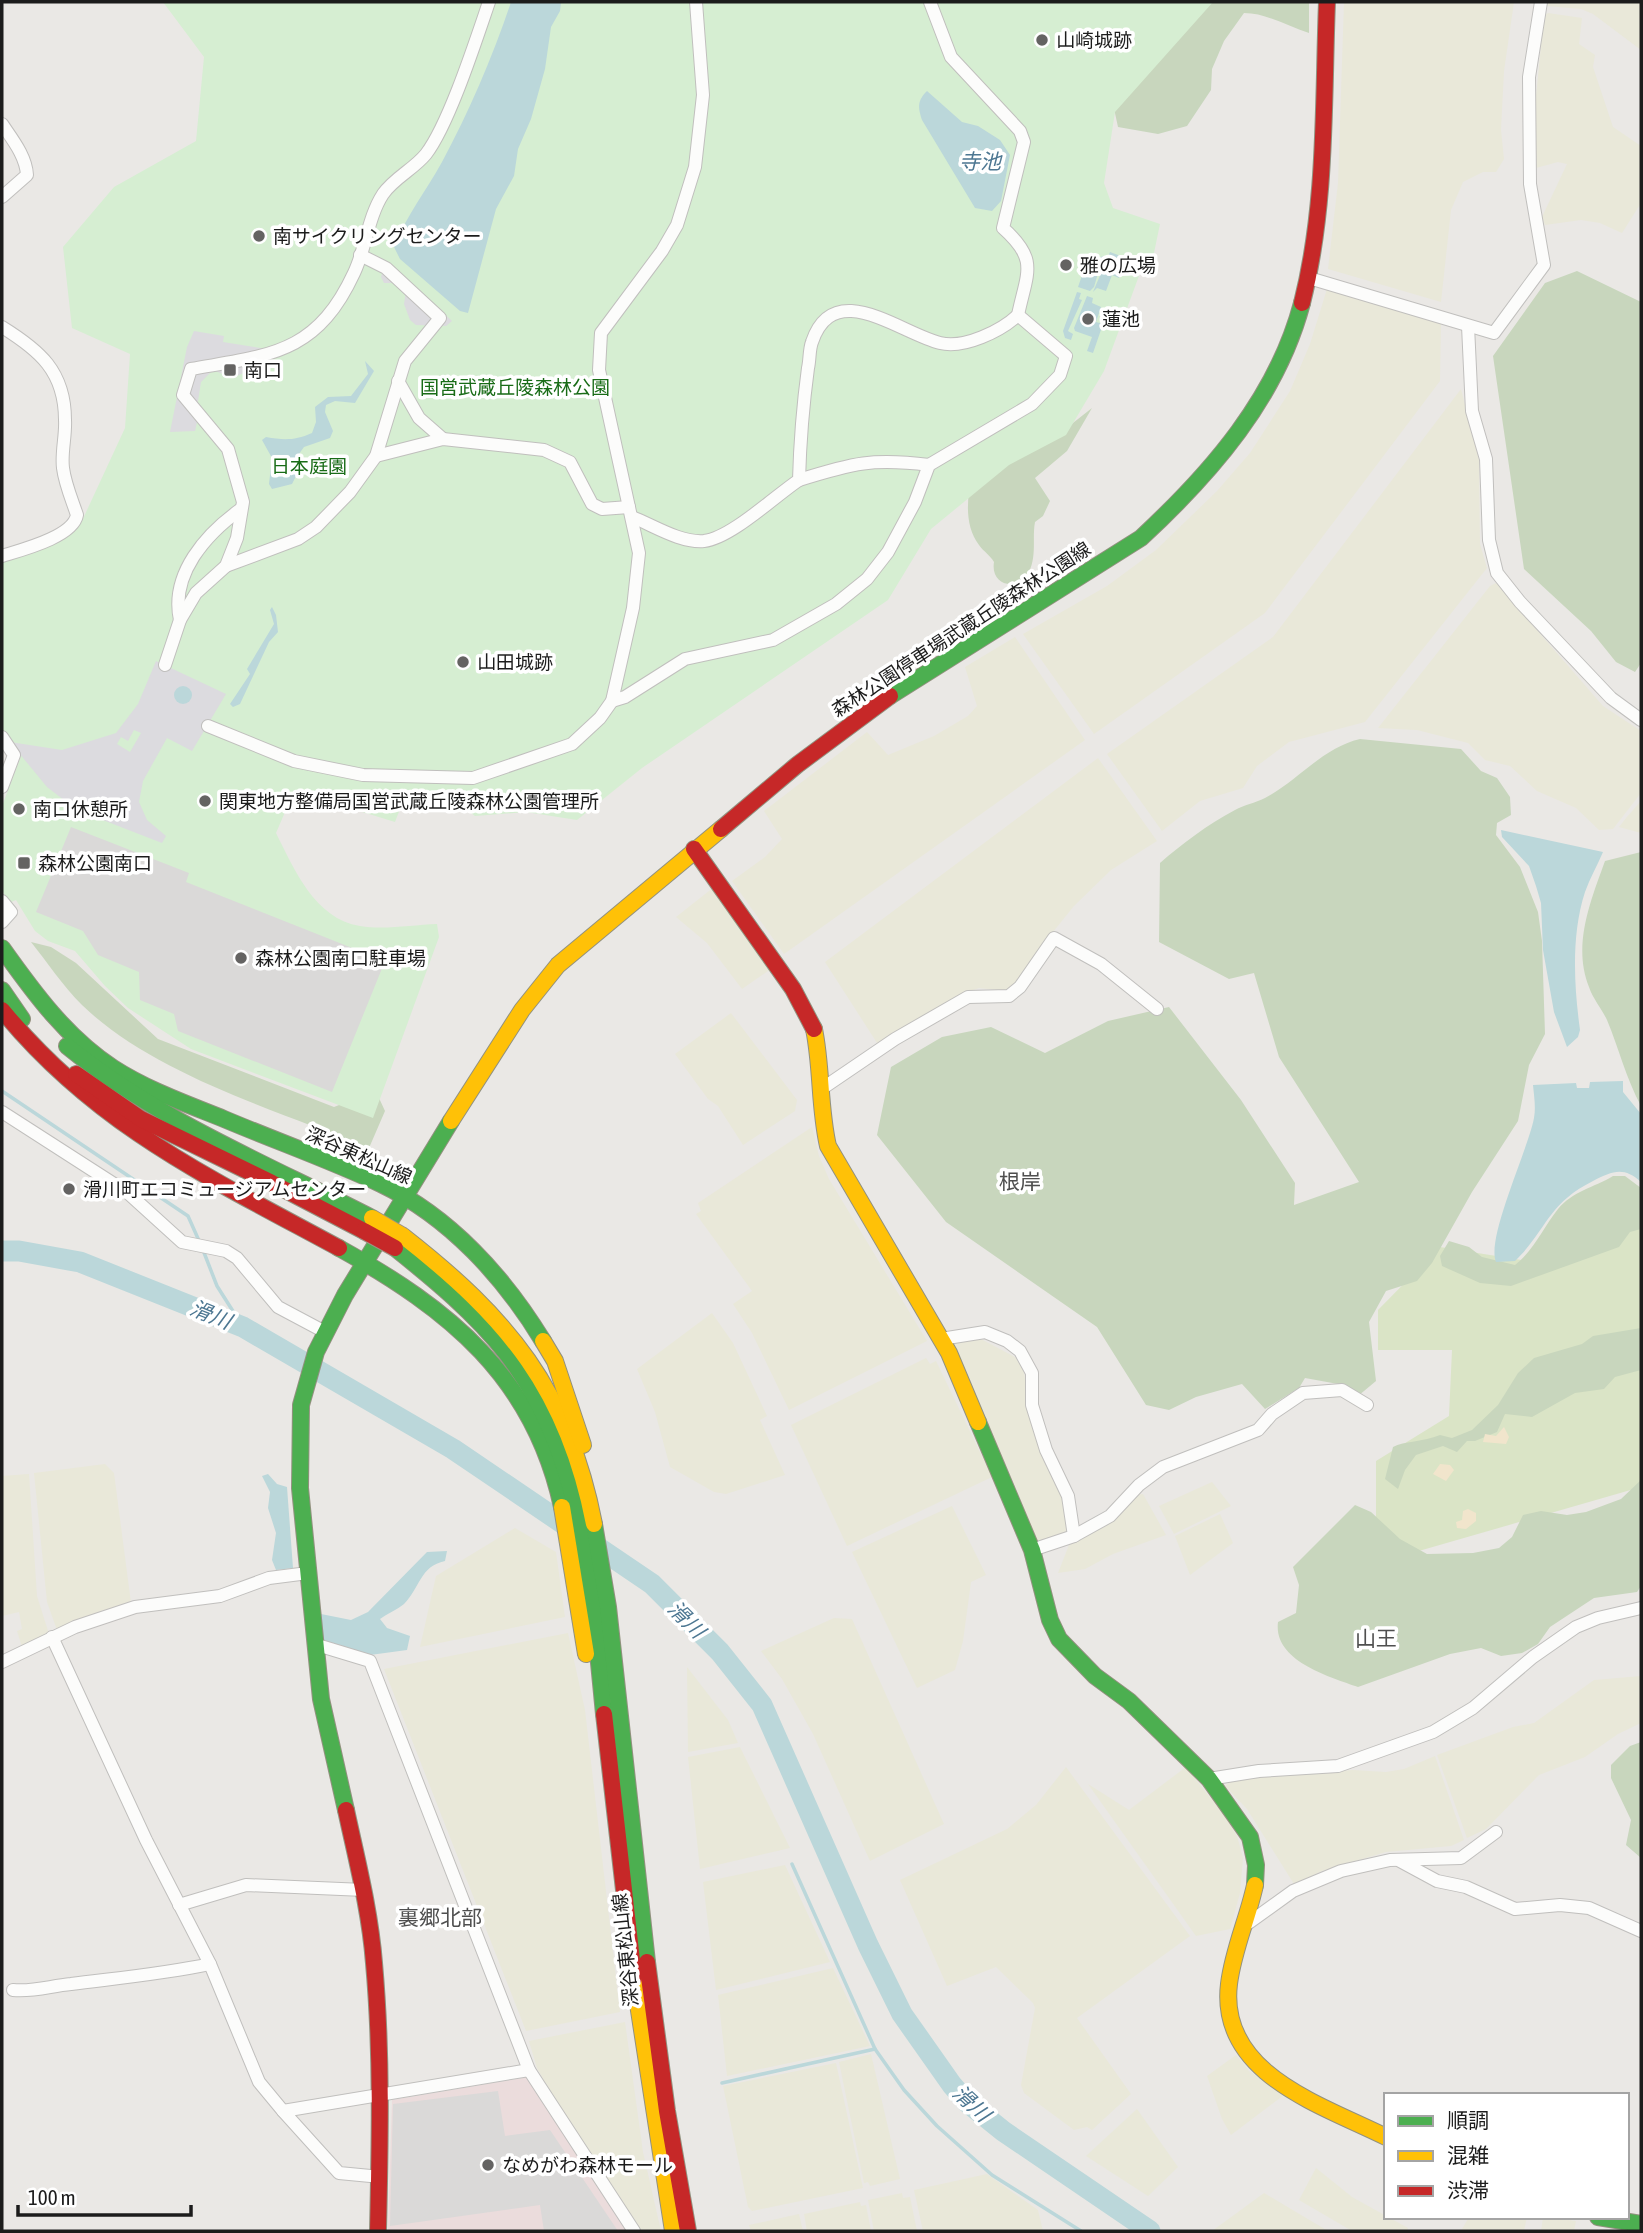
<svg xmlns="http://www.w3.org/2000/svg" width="1643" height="2233" font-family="'Asap Condensed','Noto Sans JP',sans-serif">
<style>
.commercial{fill:#ebdcdc}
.farmland{fill:#e9e8d9}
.grass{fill:#dae4c6}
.forest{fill:#c8d6bd}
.sand{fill:#f1e5cc}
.park{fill:#d6eed2}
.parking{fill:#dad9d8}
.plaza{fill:#dcdbdf;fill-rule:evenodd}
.water{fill:#bbd7da}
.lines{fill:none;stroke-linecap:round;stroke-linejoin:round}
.stream{stroke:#bbd7da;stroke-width:3.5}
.river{stroke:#bbd7da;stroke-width:21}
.street-casing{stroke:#c0bfbd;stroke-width:14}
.fast-casing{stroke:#92917f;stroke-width:18}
.slow-casing{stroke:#92917f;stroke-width:18}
.jam-casing{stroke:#92917f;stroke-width:18}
.street{stroke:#fcfcfb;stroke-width:12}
.fast{stroke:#4caf50;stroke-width:16}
.slow{stroke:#ffc107;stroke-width:16}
.jam{stroke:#c62828;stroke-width:16}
.slow-bridge-casing{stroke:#9d9284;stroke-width:18;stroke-linecap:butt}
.jam-bridge-casing{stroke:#9d9284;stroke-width:18;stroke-linecap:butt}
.slow-bridge{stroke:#ffc107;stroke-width:16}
.jam-bridge{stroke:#c62828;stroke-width:16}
.poi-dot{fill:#646362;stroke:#fff;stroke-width:2.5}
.labels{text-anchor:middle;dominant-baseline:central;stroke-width:7;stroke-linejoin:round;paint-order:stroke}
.poi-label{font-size:19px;fill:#1c1c1c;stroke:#fff;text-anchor:start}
.park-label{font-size:19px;fill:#196c17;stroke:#fff}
.street-label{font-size:19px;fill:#1c1c1c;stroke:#fff}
.water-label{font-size:21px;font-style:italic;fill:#4d7792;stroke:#fff}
.neighbourhood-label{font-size:21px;fill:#4f4f4f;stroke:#fff}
</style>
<rect width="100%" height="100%" fill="#eae8e5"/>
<!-- commercial -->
<path class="commercial" d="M528 2077 629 2231H388L392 2100Z"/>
<!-- farmland -->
<g class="farmland">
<path d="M1344 2H1514L1504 71 1501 130 1504 159 1496 172H1483L1463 182 1451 210 1441 302 1328 269 1338 183Z"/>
<path d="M1548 2H1641V50L1593 14 1581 9 1547 6Z"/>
<path d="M1548 13 1582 18 1579 44 1595 55 1593 67 1613 127 1641 146V203L1622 233 1600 223 1581 220 1545 225 1542 217 1567 164 1558 162 1536 168 1535 106 1544 16Z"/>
<path d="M1327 289 1441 323 1440 381 1265 613 1094 734 1023 634 1107 586 1156 550 1217 491 1250 453 1290 391 1310 344Z"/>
<path d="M1461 389 1479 460 1480 544 1487 568 1365 722 1289 742 1257 766 1243 788 1200 801 1162 831 1107 754 1273 637Z"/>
<path d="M1496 583 1603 706 1641 731V793L1613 829 1599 830 1576 808 1537 791 1510 766 1485 760 1468 743 1417 730 1378 728 1490 586Z"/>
<path d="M1015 637 1085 740 784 954 732 881 765 857 782 839 764 811 867 732 888 755 934 736 968 716 977 706 965 667Z"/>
<path d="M1098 758 1157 841 1111 870 1074 906 1036 953 1017 983 1008 991 979 988 965 993 879 1046 825 962Z"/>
<path d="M1641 801V833L1619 827 1626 818Z"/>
<path d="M714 887 771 969 742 989 707 943 676 917Z"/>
<path d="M731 1013 797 1100 795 1111 743 1145 718 1106 708 1099 675 1054Z"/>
<path d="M812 1127 819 1156 829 1179 927 1341 789 1410 752 1333 733 1304 752 1291 696 1214 701 1211 698 1203Z"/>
<path d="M712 1313 733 1343 767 1416 760 1420 785 1475 726 1494 714 1492 670 1467 655 1412 637 1369Z"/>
<path d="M981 1339 1015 1357 1024 1371 1028 1405 1042 1454 1061 1492 1067 1533 1040 1543 1035 1540 1016 1488 953 1348 955 1343Z"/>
<path d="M926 1358 930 1364 936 1361 992 1477 847 1546 791 1425Z"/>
<path d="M105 1464 114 1473 131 1603 101 1611 57 1630 47 1602 34 1473Z"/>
<path d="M29 1474 37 1596 49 1634 22 1647 17 1631 22 1629 19 1612 2 1616V1476Z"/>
<path d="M1212 1482 1231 1506 1174 1534 1159 1506Z"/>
<path d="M1143 1494 1166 1535 1113 1554 1085 1569 1058 1573 1069 1545 1097 1530 1135 1495Z"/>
<path d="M952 1506 986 1575 971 1582 963 1641 955 1670 917 1688 852 1552Z"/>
<path d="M1220 1514 1233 1543 1190 1575 1175 1536Z"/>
<path d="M515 1528 556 1552 565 1617 420 1647 436 1576Z"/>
<path d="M834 1618 852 1619 944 1824 870 1861 813 1734 782 1679 761 1651Z"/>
<path d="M568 1633 585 1710 620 2012 526 2031 384 1669Z"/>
<path d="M687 1667 728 1720 738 1743 688 1752Z"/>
<path d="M1641 1676V1723L1618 1734 1585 1757 1539 1775 1486 1829 1467 1838 1437 1755 1513 1727 1534 1723 1594 1680Z"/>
<path d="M740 1747 790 1848 700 1869 688 1757Z"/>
<path d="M1435 1756 1464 1840 1451 1846 1386 1852 1322 1871 1294 1884 1247 1809 1225 1786 1231 1781 1271 1776 1353 1770 1386 1772 1404 1769Z"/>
<path d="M1066 1767 1190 1936 1077 2018 1131 2094 1092 2130 1087 2127 1074 2130 1024 2093 1021 2085 1035 2008 1033 2003 996 1967 947 1986 900 1880 1007 1829 1036 1805Z"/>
<path d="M1186 1767 1224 1815 1237 1836 1243 1858 1240 1893 1230 1929 1196 1936 1088 1784 1129 1810Z"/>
<path d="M785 1865 830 1962 716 1990 703 1882Z"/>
<path d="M833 1968 870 2046 727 2076 718 1995Z"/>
<path d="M625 2022 643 2152 661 2231H638L572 2130 537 2068 529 2041Z"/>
<path d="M871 2054 900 2179 870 2186 868 2182 864 2183 839 2062Z"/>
<path d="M1236 2055 1249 2071 1284 2095 1231 2135 1222 2119 1207 2076Z"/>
<path d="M836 2063 863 2188 752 2211 748 2207 723 2086Z"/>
<path d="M1137 2109 1178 2167 1148 2196 1086 2156Z"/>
<path d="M1316 2168 1352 2197 1408 2228 1407 2231H1352L1299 2200Z"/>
<path d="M987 2174 1038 2210 1043 2231H923L914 2190Z"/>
<path d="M902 2193 903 2198 910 2197 917 2231H874L868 2200Z"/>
<path d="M1264 2193 1328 2231H1212Z"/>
<path d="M860 2202 861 2206 866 2205 871 2231H807L804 2214Z"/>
<path d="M799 2214 803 2231H751L749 2225Z"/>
<path d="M1469 2217H1527L1524 2231H1461Z"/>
<path d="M1543 2217 1576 2221 1574 2231H1541Z"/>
</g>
<!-- grass -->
<path class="grass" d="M1641 1203V1487L1391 1559 1376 1521V1461L1449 1416 1452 1350H1378V1310L1440 1247 1528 1261Z"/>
<!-- forest -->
<g class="forest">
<path d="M1091 2H1309V33C1287 26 1266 13 1244 13L1224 41 1212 69 1211 90 1187 126 1158 134 1118 127Z"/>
<path d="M1577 271 1641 302V663L1635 672 1616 662 1591 631 1524 569 1493 356 1545 283Z"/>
<path d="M1092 408 1067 451 1035 478 1050 501 1043 516 1035 522C1032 538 1037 555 1029 572 1018 592 990 586 994 562 990 555 984 552 979 545 964 525 967 498 972 475L1064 430Z"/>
<path d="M1360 739 1461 749 1481 771 1497 778 1510 797 1511 815 1497 823 1496 835 1520 867 1538 912 1542 941 1545 1034 1529 1065 1518 1121 1472 1192 1432 1263 1417 1281 1386 1291 1369 1322 1376 1381 1358 1396 1338 1384 1305 1378 1299 1388 1265 1409 1242 1384 1196 1397 1169 1410 1146 1405 1097 1327 946 1222 877 1135 891 1067 942 1037 991 1027 1045 1053 1108 1021 1169 1007 1241 1100 1295 1183 1294 1205 1359 1182 1279 1057 1254 973 1229 979 1159 942 1160 863C1183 843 1207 825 1235 810 1244 805 1255 803 1265 798 1299 780 1322 748 1360 739Z"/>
<path d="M1641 852V1106C1626 1078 1619 1049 1607 1020 1602 1009 1593 999 1589 987 1572 945 1591 900 1605 861Z"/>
<path d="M31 942 51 947 76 963 158 1039 334 1107 352 1100 379 1098 385 1111 369 1148C278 1111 153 1074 82 1005 63 986 47 962 31 942Z"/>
<path d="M1613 1176H1625L1641 1188V1229L1630 1232 1619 1247 1511 1286 1480 1283 1442 1266 1440 1256 1449 1241 1469 1247 1482 1257 1515 1265C1534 1250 1543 1228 1558 1209 1573 1191 1593 1188 1613 1176Z"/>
<path d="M1641 1328V1370L1615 1377 1604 1389 1575 1393 1532 1417 1505 1414 1497 1432 1475 1441H1467L1457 1452 1443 1446 1416 1455 1405 1470 1398 1489 1385 1479 1393 1447C1404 1441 1423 1442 1440 1435L1452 1438 1472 1430 1498 1405 1518 1373 1534 1358 1582 1344 1593 1336Z"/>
<path d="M1641 1480V1586L1637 1592 1594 1598 1550 1627 1538 1644 1522 1653 1501 1656 1481 1648 1450 1654 1358 1687C1330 1677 1273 1661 1278 1622L1296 1613 1299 1585 1293 1567 1355 1505 1371 1512 1400 1539 1427 1554 1473 1553 1499 1548 1512 1537 1523 1515 1541 1511 1567 1515 1586 1512 1621 1499Z"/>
<path d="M1641 1742V1858L1626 1845 1631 1820 1611 1778V1765L1630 1746Z"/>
</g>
<!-- sand -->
<g class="sand">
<path d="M1504 1427 1509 1437 1506 1444 1483 1442 1485 1434 1496 1436Z"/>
<path d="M1440 1464 1450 1465 1454 1470 1446 1481 1433 1474Z"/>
<path d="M1468 1509 1476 1513V1521L1466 1529 1457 1528 1456 1522 1462 1520 1463 1511Z"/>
</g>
<!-- park -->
<path class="park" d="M163 2H1213L1115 112 1104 183 1113 208 1160 224 1150 272 1140 273 1104 371 1066 435 1009 465 931 529 888 600 642 768 577 820 526 812 475 816 450 797 405 796 395 822 294 791 276 833C294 869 315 919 360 926 384 930 412 925 437 924L439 937 373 1118 191 1049 128 1008 105 986 75 951 48 941 35 931 16 900 9 903 2 890V806L21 756 2 732V560L74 530 81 523 125 428 130 354 72 328 63 247 114 187 196 141 204 57Z"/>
<!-- parking -->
<g class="parking">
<path d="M71 827 189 873 186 882 385 961 332 1092 178 1031 174 1014 140 1000 139 972 98 955 83 931 36 912Z"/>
<path d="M498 2091 505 2136 550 2130 618 2231H544L540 2205 390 2226 393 2104Z"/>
</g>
<!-- plaza -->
<g class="plaza">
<path d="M393 267 452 321 446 326 416 325 410 320 404 304 406 291 399 283H384L381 277 383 270Z"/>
<path d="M194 331 224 336 223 342 267 349 269 362 232 378 213 370 201 382 198 401 187 410 197 422 195 431 170 432 187 347Z"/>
<path d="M156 661 226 694 192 751 167 738 143 781 139 802 147 820 166 836 162 843 77 810 47 787 10 742 62 750 116 733 138 704ZM134 730 141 733 130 752 117 744 121 737 128 741Z"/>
</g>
<!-- water -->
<g class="water">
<path d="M511 2H561L560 11 551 27 545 69 531 119 518 149 514 176 496 209 468 313 460 311 400 259 394 247C406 216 426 191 442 162 469 112 493 56 511 2Z"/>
<path d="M927 91 962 122 978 126 1000 140 1010 155 1001 201 992 211 975 208 922 120C918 107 917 101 927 91Z"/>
<path d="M1110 252 1126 258 1119 278 1112 275 1106 291 1097 288 1093 292Z"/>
<path d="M1103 256 1094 287 1090 291 1078 287 1086 264Z"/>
<path d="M1077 292 1081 293 1079 299 1082 300 1068 331 1073 334 1071 340 1065 338 1063 331Z"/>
<path d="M1087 296 1093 298 1092 303 1101 307 1096 322 1103 324 1093 353 1087 351 1092 337 1075 331 1074 328Z"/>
<path d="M365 361 374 371 355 403 335 401 326 405 325 412 333 431 330 438 304 447 296 458 298 472 292 484 272 489 269 484 272 458 262 440 266 437C283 440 294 441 312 433L316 422 315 407 328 397 351 396 368 374Z"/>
<path d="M272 607 276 615 278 632 269 642 240 704 233 707 230 704 250 674 247 669 274 624 270 610Z"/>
<circle cx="183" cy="695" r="9"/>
<path d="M1501 830 1603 852C1597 866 1590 878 1585 892 1571 935 1574 986 1580 1030L1578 1037 1567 1047 1554 1012 1543 950 1541 903 1536 886 1529 866 1502 837Z"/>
<path d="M1623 1081V1092L1641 1114V1182C1624 1166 1612 1171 1593 1181 1547 1204 1547 1230 1515 1261L1496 1262C1486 1238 1528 1150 1534 1118 1536 1107 1534 1096 1533 1085L1576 1083 1577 1088H1589L1590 1082Z"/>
<path d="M268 1474 277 1484 287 1487 293 1568 276 1570 272 1560 276 1533 268 1508 270 1492 262 1476Z"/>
<path d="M447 1551 445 1561C420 1566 420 1588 404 1604 397 1610 388 1613 380 1619L387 1628 410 1636 407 1650 370 1655 322 1640 321 1614 351 1620 368 1612 427 1552Z"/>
</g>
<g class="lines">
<!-- stream -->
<g class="stream">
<path d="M2 1091 188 1216 200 1243"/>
<path d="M203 1250 217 1286 243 1327"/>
<path d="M792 1864 875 2049 904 2090 937 2126 992 2175 1081 2231"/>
<path d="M722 2083 875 2049"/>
</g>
<!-- river -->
<path class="river" d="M2 1251H19L80 1262 243 1327 453 1449 652 1584 720 1652 762 1705 868 1945 902 2014 952 2085 967 2102 1003 2131 1150 2231"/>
<defs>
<g id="street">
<path d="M930 2 951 57 1020 131 1024 142 1003 228C1039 260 1027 272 1018 315"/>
<path d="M2 124C12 139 26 156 27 175L2 197"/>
<path d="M1309 278 1494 333 1544 265 1530 184 1529 77 1541 2"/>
<path d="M1468 326 1472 411 1486 459 1489 540 1497 573 1520 602 1611 698 1641 720"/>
<path d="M2 327C39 350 65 371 65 420 66 435 61 453 63 468 65 484 72 500 77 515 73 537 21 550 2 556"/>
<path d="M398 381 419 418 443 439"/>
<path d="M376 456 443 439 544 450 570 462 592 504 602 509 629 507"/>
<path d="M799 480C853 463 873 458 929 465"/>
<path d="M226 566 298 539 316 527 350 492 376 456 405 361 440 318 386 268 360 255"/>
<path d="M180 620C170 574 206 534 241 509"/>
<path d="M165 665 180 620 196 593 226 566 237 538 243 502 228 449 183 395 191 369C269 355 316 355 354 273 366 248 368 217 383 194 394 178 414 169 426 154 449 124 476 40 489 2"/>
<path d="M612 701 625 697 685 659 773 640 836 604 867 579 888 552 915 502 929 465 1032 404 1060 375 1066 356 1018 315C1001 331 964 349 940 343 900 333 834 277 812 342 809 350 810 360 808 368 803 405 800 442 799 480 775 496 731 538 704 541 680 543 653 525 632 517"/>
<path d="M208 726 294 761 363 775 473 778 572 744 600 718 612 701 633 608 639 553 599 370 601 333 662 251 677 225 695 167 703 95 696 2"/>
<path d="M2 737 14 755 2 787"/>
<path d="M2 901 11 912 2 922"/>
<path d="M820 1090 895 1039 968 997 1009 996 1020 987 1054 938 1101 964 1157 1009"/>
<path d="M2 1112 128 1193 182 1242 226 1251 237 1258 278 1307 325 1332"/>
<path d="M941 1339 985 1332 1007 1341 1020 1351 1032 1373V1405L1046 1450 1068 1496 1074 1536 1032 1550"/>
<path d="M1074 1536 1110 1516 1139 1485 1163 1467 1258 1430 1272 1414 1303 1393 1342 1390 1367 1405"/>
<path d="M52 1637 146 1840 210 1964 259 2082 283 2111"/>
<path d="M314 1644 370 1661 529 2070 634 2231"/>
<path d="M2 1662 75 1627 135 1607 220 1596 269 1578 308 1573"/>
<path d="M1209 1779 1259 1771 1338 1766 1433 1732 1473 1708 1533 1657 1576 1627 1598 1618 1641 1608"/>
<path d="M1400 1861 1437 1881 1466 1887 1515 1909 1560 1905 1589 1908 1641 1931"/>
<path d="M179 1905 246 1885 364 1890"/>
<path d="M1243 1927 1293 1891 1341 1871 1390 1860 1461 1858 1496 1832"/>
<path d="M13 1990C34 1992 50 1986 71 1984 118 1978 163 1974 210 1964"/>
<path d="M381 2177 339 2173 283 2111 529 2070"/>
</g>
<g id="fast">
<path d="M890 696 1141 538C1211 473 1277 398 1302 303"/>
<path d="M2 948C34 993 66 1037 113 1068 147 1090 187 1104 224 1119 276 1141 330 1160 381 1184 450 1217 504 1277 543 1341"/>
<path d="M2 990 22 1019"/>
<path d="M67 1046C159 1121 267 1164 372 1218"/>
<path d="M339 1248C449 1309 534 1377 562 1507"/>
<path d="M395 1248C435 1280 475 1313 507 1354 584 1454 592 1593 604 1714"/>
<path d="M978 1422 1032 1550 1050 1620 1059 1639 1095 1676 1129 1701 1209 1779 1250 1837 1256 1865 1255 1885"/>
<path d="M594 1524 608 1607 647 1962"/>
<path d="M346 1810 321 1699 300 1488 301 1405 316 1352 345 1295 451 1121"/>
<path d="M1598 2217 1641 2224"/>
</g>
<g id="slow">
<path d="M814 1029C822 1068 819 1107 828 1146L949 1353 978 1422"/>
<path d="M451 1121 522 1010 558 965 721 829"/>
<path d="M403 1236C508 1318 568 1390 594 1524"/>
<path d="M543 1341 555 1361 583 1445"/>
<path d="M562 1507 586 1654"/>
<path d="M1255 1885C1248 1918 1233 1950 1229 1984 1218 2074 1322 2105 1386 2137"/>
<path d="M634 1978 673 2231"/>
</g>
<g id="jam">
<path d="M1302 303C1327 204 1323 103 1327 2"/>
<path d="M721 829 797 765 890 696"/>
<path d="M694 849 793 989 814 1029"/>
<path d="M2 1010C97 1126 210 1178 339 1248"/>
<path d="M76 1074 141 1119 272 1183 364 1231"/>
<path d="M604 1714 634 1978"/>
<path d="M346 1810C357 1861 370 1911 374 1963 382 2052 380 2142 378 2231"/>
<path d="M647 1962 667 2111 688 2231"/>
</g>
</defs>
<!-- street casing -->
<use href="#street" class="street-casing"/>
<!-- fast casing -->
<use href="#fast" class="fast-casing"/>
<!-- slow casing -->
<use href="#slow" class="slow-casing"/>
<!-- jam casing -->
<use href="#jam" class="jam-casing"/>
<!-- street -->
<use href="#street" class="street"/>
<!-- fast -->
<use href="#fast" class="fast"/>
<!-- slow -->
<use href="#slow" class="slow"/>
<!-- jam -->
<use href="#jam" class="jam"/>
<defs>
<path id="slow-bridge" d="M372 1218 403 1236"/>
<path id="jam-bridge" d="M364 1231 395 1248"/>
</defs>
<!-- slow-bridge casing -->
<use href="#slow-bridge" class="slow-bridge-casing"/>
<!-- jam-bridge casing -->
<use href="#jam-bridge" class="jam-bridge-casing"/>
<!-- slow-bridge -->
<use href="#slow-bridge" class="slow-bridge"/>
<!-- jam-bridge -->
<use href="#jam-bridge" class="jam-bridge"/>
</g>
<!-- markers -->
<g class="poi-dot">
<circle cx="1042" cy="40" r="7"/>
<circle cx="259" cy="236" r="7"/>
<circle cx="1066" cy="265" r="7"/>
<circle cx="1088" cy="319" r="7"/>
<rect x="223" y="363" width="14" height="14" rx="3.5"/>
<circle cx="463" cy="662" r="7"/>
<circle cx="205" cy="801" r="7"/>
<circle cx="19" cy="809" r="7"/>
<rect x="17" y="856" width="14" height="14" rx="3.5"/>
<circle cx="241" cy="958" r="7"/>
<circle cx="69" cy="1189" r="7"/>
<circle cx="488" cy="2165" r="7"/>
</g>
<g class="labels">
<!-- poi labels -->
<g class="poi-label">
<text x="1056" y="40">山崎城跡</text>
<text x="273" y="236">南サイクリングセンター</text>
<text x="1080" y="265">雅の広場</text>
<text x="1102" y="319">蓮池</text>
<text x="244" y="370">南口</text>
<text x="477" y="662">山田城跡</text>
<text x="219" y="801">関東地方整備局国営武蔵丘陵森林公園管理所</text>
<text x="33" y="809">南口休憩所</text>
<text x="38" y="863">森林公園南口</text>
<text x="255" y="958">森林公園南口駐車場</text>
<text x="83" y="1189">滑川町エコミュージアムセンター</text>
<text x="502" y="2165">なめがわ森林モール</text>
</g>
<!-- park labels -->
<g class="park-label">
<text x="515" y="387">国営武蔵丘陵森林公園</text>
<text x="309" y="466">日本庭園</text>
</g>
<!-- street labels -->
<g class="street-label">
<text transform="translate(961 629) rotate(-33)">森林公園停車場武蔵丘陵森林公園線</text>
<text transform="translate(359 1155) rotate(24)">深谷東松山線</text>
<text transform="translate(625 1950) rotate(-96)">深谷東松山線</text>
</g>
<!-- water labels -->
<g class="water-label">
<text x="980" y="161">寺池</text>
<text transform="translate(211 1314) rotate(22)">滑川</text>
<text transform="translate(687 1619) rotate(45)">滑川</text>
<text transform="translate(972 2103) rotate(43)">滑川</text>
</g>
<!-- neighbourhood labels -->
<g class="neighbourhood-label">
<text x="1020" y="1181">根岸</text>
<text x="1376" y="1638">山王</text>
<text x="440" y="1917">裏郷北部</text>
</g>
</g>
<!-- border -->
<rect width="1643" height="2233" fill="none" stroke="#1c1c1c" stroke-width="7"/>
<!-- legend -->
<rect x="1384" y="2093" width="245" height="126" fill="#ffffff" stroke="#a4a4a4" stroke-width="2"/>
<rect x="1398" y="2116" width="35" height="10" fill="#4caf50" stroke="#a4a4a4" stroke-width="2"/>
<text x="1447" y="2128" font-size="21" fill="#1c1c1c">順調</text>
<rect x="1398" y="2151" width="35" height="10" fill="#ffc107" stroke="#a4a4a4" stroke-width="2"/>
<text x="1447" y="2163" font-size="21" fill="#1c1c1c">混雑</text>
<rect x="1398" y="2186" width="35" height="10" fill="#c62828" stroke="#a4a4a4" stroke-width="2"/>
<text x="1447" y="2198" font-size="21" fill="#1c1c1c">渋滞</text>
<!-- scale -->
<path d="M18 2205v10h173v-10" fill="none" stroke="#1c1c1c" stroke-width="3.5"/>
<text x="28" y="2205" font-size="21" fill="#1c1c1c" stroke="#ffffff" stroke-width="5" paint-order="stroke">100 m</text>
</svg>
